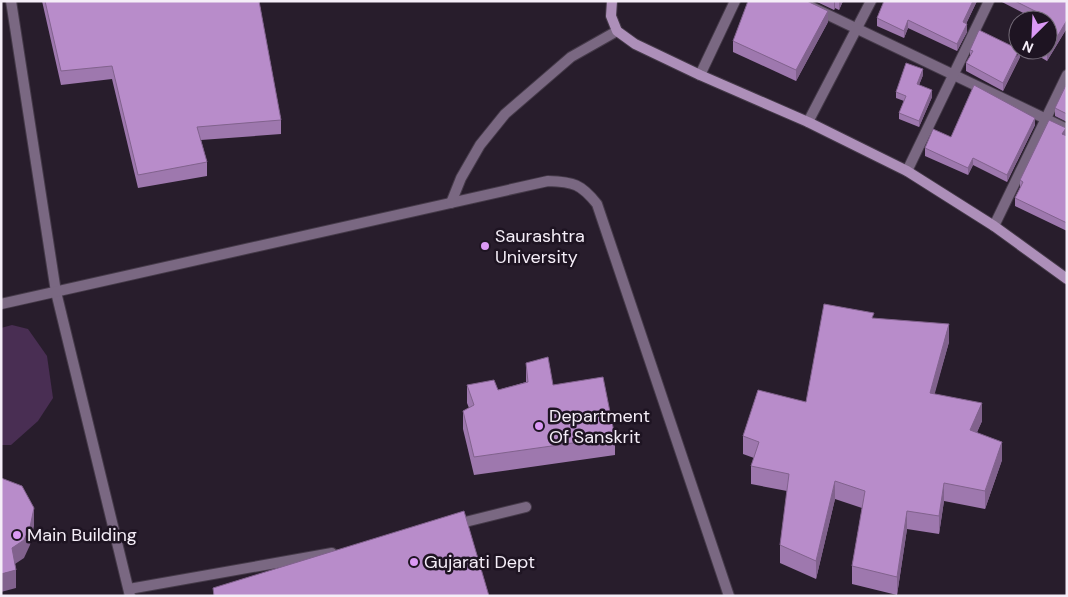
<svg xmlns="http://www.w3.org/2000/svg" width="1068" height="597" font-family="'DM Sans',sans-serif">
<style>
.green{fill:#492e53}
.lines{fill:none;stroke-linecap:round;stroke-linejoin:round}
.lane-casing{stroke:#453a49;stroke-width:12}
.street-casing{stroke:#453a49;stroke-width:12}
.secondary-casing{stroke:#453a49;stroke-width:12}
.lane{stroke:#7a6882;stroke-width:10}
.street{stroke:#7a6882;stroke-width:10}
.secondary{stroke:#ad8fb9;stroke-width:10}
.wall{fill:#9e78ae}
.shaded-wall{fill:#81628d}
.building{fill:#b88cca;stroke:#81628d}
.poi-dot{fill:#db99f5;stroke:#1e1422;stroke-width:2}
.labels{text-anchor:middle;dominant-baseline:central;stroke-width:5;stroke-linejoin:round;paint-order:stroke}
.poi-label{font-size:18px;fill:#f5eef8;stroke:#1e1422;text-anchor:start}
</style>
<rect width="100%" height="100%" fill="#281d2c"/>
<!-- green -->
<path class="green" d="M12 325 28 329 47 356 53 398 38 421 11 445H1V328Z"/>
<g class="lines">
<defs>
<g id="lane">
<path d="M11 1 56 292 130 596"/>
<path d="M1 304 548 181C574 182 581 184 597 204L729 596"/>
</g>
<g id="street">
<path d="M799 1 1067 129"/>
<path d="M700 75 735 1"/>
<path d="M808 122 871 1"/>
<path d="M907 171 989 1"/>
<path d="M451 203 461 178 480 145 505 114 571 57 617 31"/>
<path d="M994 226 1067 75"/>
<path d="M453 525 526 507"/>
<path d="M129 589 332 553"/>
</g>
<path id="secondary" d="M612 1 611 16 617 31 635 44 700 75 808 122 907 171 994 226 1067 279"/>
</defs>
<!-- lane casing -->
<use href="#lane" class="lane-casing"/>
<!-- street casing -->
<use href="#street" class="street-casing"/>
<!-- secondary casing -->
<use href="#secondary" class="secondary-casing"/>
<!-- lane -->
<use href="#lane" class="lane"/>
<!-- street -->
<use href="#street" class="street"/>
<!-- secondary -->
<use href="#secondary" class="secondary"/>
</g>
<!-- wall -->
<g class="wall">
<path d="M42 1H259L281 120V134L201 140 207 162V176L138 188 112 79 61 85Z"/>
<path d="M815 1H843L839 10 835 8 834 10Z"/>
<path d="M884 1H977L966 24 967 32 957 51 908 28 904 38 877 26V18Z"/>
<path d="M1000 1H1067V28L1047 61 1028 50H1048V20H1037Z"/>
<path d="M828 22 796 81 733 52V41Z"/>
<path d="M970 50 1020 57 1003 91 966 71V63L970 57Z"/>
<path d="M923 75 919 85 932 97 919 127 899 119V113L904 101 896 98V92Z"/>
<path d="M1067 83V122L1055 116V108Z"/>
<path d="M1035 125 1007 182 973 165 968 175 925 156V148L951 137Z"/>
<path d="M1066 135 1067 136V231L1015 206V198L1020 188V180Z"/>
<path d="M874 318 949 342 934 394 982 421 977 432 1002 460 985 509 944 501 939 534 907 529 897 595 852 584V566L862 508 835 499 816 579 780 563V545L787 491 751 484V466L754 458 743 454V436L806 402Z"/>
<path d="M526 363 615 437V455L474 475 463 429V411L469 408 467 403V385L498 390 526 382Z"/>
</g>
<!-- shaded-wall -->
<g class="shaded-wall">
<path d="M834 1H835V8L834 10Z"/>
<path d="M839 1H843L839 10Z"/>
<path d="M973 1H977L963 30V22Z"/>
<path d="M828 11V22L796 81V70Z"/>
<path d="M908 20V28L904 38V31Z"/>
<path d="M1067 20V28L1047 61V54Z"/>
<path d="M967 24V32L957 51V44Z"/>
<path d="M1020 50V57L1003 91V83Z"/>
<path d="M923 69V75L917 90V84Z"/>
<path d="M932 90V97L919 127V121Z"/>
<path d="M1035 118V125L1007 182V175Z"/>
<path d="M1066 128V136L1062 134Z"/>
<path d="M973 158V165L968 175V168Z"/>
<path d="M949 324V342L930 411V393Z"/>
<path d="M982 403V421L970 448V430Z"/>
<path d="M1002 442V460L985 509V491Z"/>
<path d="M835 481V499L816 579V561Z"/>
<path d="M944 483V501L939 534V516Z"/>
<path d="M34 508V526L30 545 24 558 12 566V548Z"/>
<path d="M907 511V529L897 595V577Z"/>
<path d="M16 570V588L1 592V574Z"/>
</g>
<!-- building -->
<g class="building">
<path d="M45 1H259L281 120 197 127 207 162 138 175 112 66 61 71Z"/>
<path d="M748 1H807L828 11 796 70 733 41Z"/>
<path d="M884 1H973L963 22 967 24 957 44 908 20 904 31 877 18Z"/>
<path d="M1015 1H1067V20L1047 54 1041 50H1048V20H1040L1043 15Z"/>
<path d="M979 30 1018 49V50H1019L1003 83 966 63 973 51 970 50Z"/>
<path d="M906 63 923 69 917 84 932 90 919 121 899 113 906 96 896 92Z"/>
<path d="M1067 83V114L1055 108Z"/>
<path d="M974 85 1035 118 1007 175 973 158 968 168 925 148 933 129 951 137Z"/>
<path d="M1049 120 1066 128 1062 134 1067 136V223L1015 198 1023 182 1020 180Z"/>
<path d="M824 304 874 313 872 318 949 324 930 393 982 403 970 430 1002 442 985 491 944 483 939 516 907 511 897 577 852 566 865 491 835 481 816 561 780 545 789 474 751 466 759 442 743 436 758 390 806 402Z"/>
<path d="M548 357 553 385 603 377 615 437 474 457 463 411 474 405 467 385 494 380 498 390 528 382 526 363Z"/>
<path d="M1 478 22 486 34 508 30 527 24 540 12 548 16 570 1 574Z"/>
<path d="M464 511 489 596H214L213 588Z"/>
</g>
<!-- markers -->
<g class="poi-dot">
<circle cx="485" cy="246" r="5"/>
<circle cx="539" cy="426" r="5"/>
<circle cx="17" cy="535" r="5"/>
<circle cx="414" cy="562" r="5"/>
</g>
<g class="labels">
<!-- poi labels -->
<g class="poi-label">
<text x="495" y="236">Saurashtra<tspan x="495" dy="21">University</tspan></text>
<text x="549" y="416">Department<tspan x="549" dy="21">Of Sanskrit</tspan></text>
<text x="27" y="535">Main Building</text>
<text x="424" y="562">Gujarati Dept</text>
</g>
</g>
<!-- border -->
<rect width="1068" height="597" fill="none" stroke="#f5eef8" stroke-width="5"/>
<!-- north arrow -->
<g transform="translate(1033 35) rotate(204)"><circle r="24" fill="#1e1422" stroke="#746b78"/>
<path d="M0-4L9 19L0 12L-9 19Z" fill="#db99f5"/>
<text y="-8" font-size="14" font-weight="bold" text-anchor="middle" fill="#f5eef8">N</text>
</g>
</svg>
